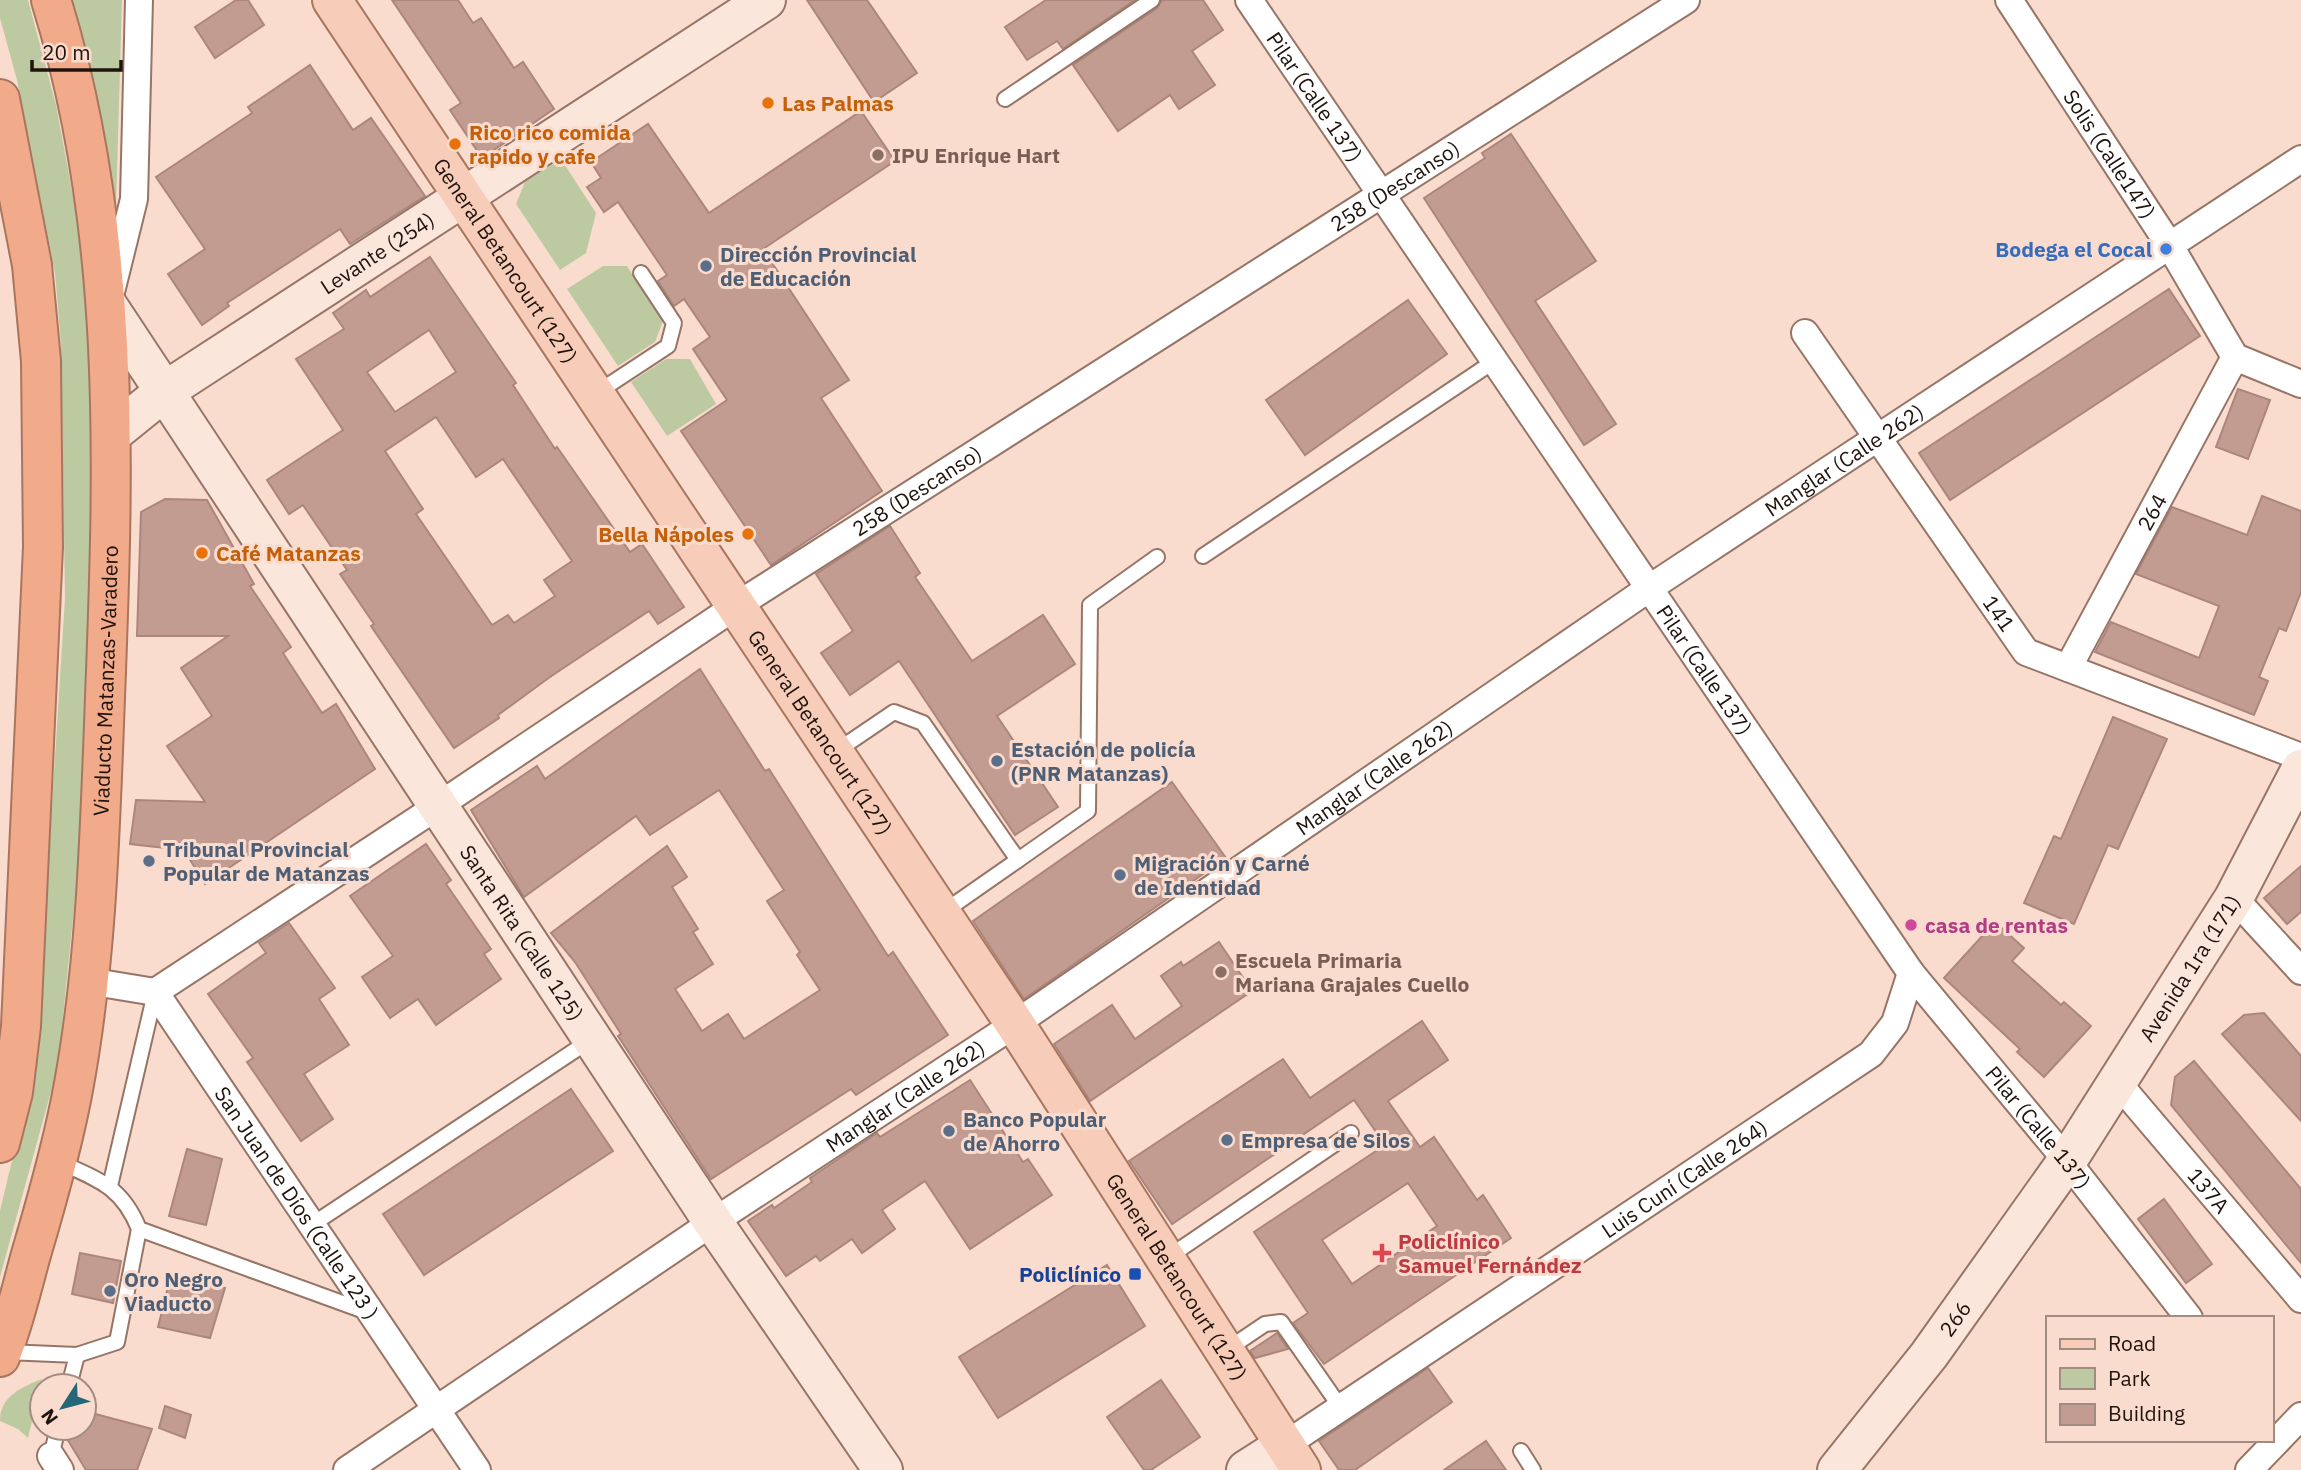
<svg xmlns="http://www.w3.org/2000/svg" width="2301" height="1470" font-family="'IBM Plex Sans',sans-serif">
<style>
.green{fill:#bdcaa1}
.building{fill:#c39c91;stroke:#ac867c;stroke-width:2;fill-rule:evenodd}
.lines{fill:none;stroke-linecap:round;stroke-linejoin:round}
.lane-casing{stroke:#977566;stroke-width:18}
.street-casing{stroke:#977566;stroke-width:30}
.secondary-casing{stroke:#977566;stroke-width:42}
.primary-casing{stroke:#a8765e;stroke-width:42}
.highway-casing{stroke:#a8765e;stroke-width:42}
.lane{stroke:#fff;stroke-width:14}
.street{stroke:#fff;stroke-width:26}
.secondary{stroke:#fbe6dc;stroke-width:38}
.primary{stroke:#f7cdb9;stroke-width:38}
.highway{stroke:#f2ab8a;stroke-width:38}
.food-dot{fill:#e8710a;stroke:#fadcce;stroke-width:2.5}
.education-dot{fill:#8d6e63;stroke:#fadcce;stroke-width:2.5}
.shop-dot{fill:#3f7fe0;stroke:#fadcce;stroke-width:2.5}
.service-dot{fill:#5c6f8a;stroke:#fadcce;stroke-width:2.5}
.hotel-dot{fill:#d1479c;stroke:#fadcce;stroke-width:2.5}
.health-dot{fill:#e0444e;stroke:#fadcce;stroke-width:2.5}
.transit-dot{fill:#1a4fb4;stroke:#fadcce;stroke-width:2.5}
.labels{text-anchor:middle;dominant-baseline:central;stroke-width:6;stroke-linejoin:round;paint-order:stroke}
.street-label{font-size:21px;fill:#1f130d;stroke:#fadcce}
.food-label{font-size:21px;font-weight:bold;fill:#c56008;stroke:#fadcce;text-anchor:start}
.education-label{font-size:21px;font-weight:bold;fill:#785e54;stroke:#fadcce;text-anchor:start}
.shop-label{font-size:21px;font-weight:bold;fill:#366cbe;stroke:#fadcce;text-anchor:end}
.service-label{font-size:21px;font-weight:bold;fill:#4e5e75;stroke:#fadcce;text-anchor:start}
.hotel-label{font-size:21px;font-weight:bold;fill:#b23c85;stroke:#fadcce;text-anchor:start}
.health-label{font-size:21px;font-weight:bold;fill:#be3a42;stroke:#fadcce;text-anchor:start}
.transit-label{font-size:21px;font-weight:bold;fill:#164399;stroke:#fadcce;text-anchor:end}
</style>
<rect width="100%" height="100%" fill="#fadcce"/>
<!-- green -->
<g class="green">
<path d="M0 0H28L56 105 82 244 95 446 84 810 58 1066 0 1277V1211L36 1059 65 598 61 344 55 273 17 80 0 18Z"/>
<path d="M68 0H122L116 207Z"/>
<path d="M561 159 596 213 586 253 560 270 516 204 525 182Z"/>
<path d="M603 266H627L663 321 655 342 618 366 567 289Z"/>
<path d="M666 359H690L716 404 667 436 631 382Z"/>
<path d="M42 1379 28 1438 18 1429 0 1421C0 1396 22 1387 42 1379Z"/>
</g>
<!-- building -->
<g class="building">
<path d="M236 0H248L264 25 215 58 195 27Z"/>
<path d="M392 0H458L473 23 481 18 514 68 523 62 554 109 482 158 450 110 461 103Z"/>
<path d="M807 0H867L917 73 874 102Z"/>
<path d="M1046 0H1135L1063 49 1057 41 1027 60 1005 27Z"/>
<path d="M1162 0H1203L1223 30 1192 51 1215 85 1179 109 1170 95 1118 131 1073 65 1157 8Z"/>
<path d="M310 65 353 130 371 118 425 196 350 244 340 229 227 303 229 306 202 325 168 274 205 249 156 177 252 113 248 107Z"/>
<path d="M861 111 895 161 763 249 849 380 821 398 882 491 771 565 681 431 727 400 693 349 710 337 684 299 674 306 658 281 667 275 618 202 604 212 587 187 601 178 591 162 648 124 709 213Z"/>
<path d="M1511 134 1596 261 1535 301 1616 424 1584 445 1424 198 1485 158 1482 153Z"/>
<path d="M430 257 516 383 513 385 555 449 557 447 630 552 642 544 684 607 658 624 649 611 550 677 498 715 499 718 454 748 371 626 374 624 340 574 347 570 303 505 289 514 267 480 343 430 296 359 344 329 333 313 366 290 370 297ZM429 330 456 372 395 412 367 372ZM436 417 476 477 503 459 572 561 544 580 555 596 514 623 508 615 492 625 416 514 423 509 385 451Z"/>
<path d="M2169 289 2200 336 1950 500 1919 453Z"/>
<path d="M1408 300 1447 354 1305 455 1266 400Z"/>
<path d="M2238 389 2270 400 2248 459 2216 447Z"/>
<path d="M2262 496 2301 511V592L2286 631 2279 628 2259 677 2268 681 2254 715 2095 652 2111 622 2199 658 2219 606 2136 574 2172 507 2247 535Z"/>
<path d="M165 499 207 500 254 584 250 586 291 647 283 653 322 713 336 704 375 769 205 884 184 850 130 844 136 800 205 802 167 746 212 716 181 668 228 636H137L141 512Z"/>
<path d="M890 526 920 573 915 577 972 661 1043 615 1075 664 997 716 1058 807 1015 835 899 661 850 695 821 653 853 631 816 574Z"/>
<path d="M700 669 765 771 769 769 888 956 893 952 948 1035 856 1095 851 1089 711 1179 618 1036 621 1034 575 962 551 933 667 846 687 877 672 887 698 929 693 932 713 964 675 989 702 1031 728 1014 744 1039 820 990 797 955 800 952 767 901 784 890 719 790 650 835 636 816 524 897 471 810 537 766 545 779Z"/>
<path d="M2113 717 2167 739 2118 849 2108 845 2074 924 2024 903 2054 836 2061 839Z"/>
<path d="M1172 782 1226 858 1024 999 973 921Z"/>
<path d="M426 844 451 880 446 884 491 949 484 954 501 979 436 1025 418 999 390 1018 362 977 393 956 350 896Z"/>
<path d="M2301 866V912L2287 924 2264 898Z"/>
<path d="M1995 922 2024 948 2012 961 2061 1005 2064 1002 2091 1026 2044 1077 2017 1052 2020 1049 1944 978Z"/>
<path d="M289 923 335 988 319 999 349 1045 304 1074 333 1119 301 1141 247 1062 253 1058 208 994 266 953 259 943Z"/>
<path d="M1219 942 1252 991 1090 1101 1054 1044 1112 1005 1135 1039 1182 1006 1161 976 1181 962 1183 966Z"/>
<path d="M2264 1013 2301 1056V1121L2222 1034 2244 1015Z"/>
<path d="M1422 1021 1448 1060 1388 1101 1420 1147 1434 1137 1477 1200 1483 1195 1511 1238 1324 1364 1293 1323 1308 1313 1254 1232 1385 1145 1354 1100 1172 1224 1129 1161 1283 1059 1310 1098ZM1408 1183 1437 1226 1352 1284 1322 1240Z"/>
<path d="M2194 1061 2301 1189V1263L2171 1105 2175 1077Z"/>
<path d="M970 1080 1023 1162 1028 1159 1052 1195 970 1249 925 1181 882 1210 895 1229 862 1253 852 1239 820 1261 816 1256 786 1276 748 1221 772 1205 774 1208 812 1182 810 1178 877 1133 880 1137Z"/>
<path d="M571 1089 613 1151 424 1275 383 1214Z"/>
<path d="M187 1149 222 1159 206 1225 169 1216Z"/>
<path d="M2164 1199 2212 1264 2186 1283 2138 1219Z"/>
<path d="M80 1253 121 1261 113 1303 72 1294Z"/>
<path d="M1107 1265 1145 1326 998 1418 959 1357Z"/>
<path d="M171 1275 225 1288 210 1338 158 1327Z"/>
<path d="M1277 1333 1288 1349 1255 1358 1250 1351Z"/>
<path d="M1428 1368 1452 1402 1355 1470H1339L1319 1441Z"/>
<path d="M1161 1380 1200 1437 1151 1470H1144L1107 1417Z"/>
<path d="M165 1406 191 1415 185 1438 159 1428Z"/>
<path d="M84 1411 152 1429 137 1470H86L66 1437 67 1428H84Z"/>
<path d="M1486 1441 1506 1470H1444Z"/>
</g>
<g class="lines">
<defs>
<g id="lane">
<path d="M1005 99 1152 0"/>
<path d="M595 394 668 346 674 323 641 273"/>
<path d="M1203 556 1496 360"/>
<path d="M835 752 894 712 923 723 1018 860 942 913"/>
<path d="M1018 860 1088 811 1090 605 1157 557"/>
<path d="M57 1161C97 1179 122 1186 139 1229L367 1312"/>
<path d="M110 1186 155 993"/>
<path d="M313 1224 592 1039"/>
<path d="M1167 1258 1351 1133"/>
<path d="M1225 1351 1265 1324 1281 1322 1341 1408"/>
<path d="M6 1352 77 1355 69 1386"/>
<path d="M77 1355 117 1342 139 1229"/>
<path d="M1521 1451 1533 1470"/>
<path d="M51 1456 58 1428"/>
</g>
<g id="street">
<path id="s1" d="M1249 0 1911 973 2067 1161 2189 1318"/>
<path id="s2" d="M2009 0 2170 246 2235 357 2301 384"/>
<path d="M112 288 134 199 139 0"/>
<path id="s3" d="M1805 333 2026 652 2301 757"/>
<path id="s4" d="M2068 668 2235 357"/>
<path d="M2234 898 2301 971"/>
<path id="s5" d="M88 981 155 992 477 1470"/>
<path id="s6" d="M155 992 438 806 736 606 1686 0"/>
<path id="s7" d="M2117 1082 2301 1299"/>
<path id="s8" d="M1285 1445 1871 1054 1895 1023 1911 973"/>
<path d="M51 1456 60 1470"/>
<path id="s9" d="M347 1470 713 1222 1015 1024 1651 587 2301 159"/>
<path d="M2249 1470 2301 1416"/>
</g>
<g id="secondary">
<path id="s10" d="M108 306 713 1222 883 1470"/>
<path id="s11" d="M113 433 165 391 766 0"/>
<path d="M1246 1470 1285 1445"/>
<path id="s12" d="M1837 1470 1929 1355 2067 1161 2234 898 2301 769"/>
</g>
<g id="primary">
<path id="s13" d="M332 0 1015 1024 1301 1470"/>
</g>
<g id="highway">
<path d="M0 99 32 265 41 361 43 547 21 1026 13 1092 0 1143"/>
<path id="s14" d="M0 1357C14 1324 22 1286 32 1251 48 1197 64 1140 74 1084 97 957 100 827 105 698 114 463 122 228 51 0"/>
</g>
</defs>
<!-- lane casing -->
<use href="#lane" class="lane-casing"/>
<!-- street casing -->
<use href="#street" class="street-casing"/>
<!-- secondary casing -->
<use href="#secondary" class="secondary-casing"/>
<!-- primary casing -->
<use href="#primary" class="primary-casing"/>
<!-- highway casing -->
<use href="#highway" class="highway-casing"/>
<!-- lane -->
<use href="#lane" class="lane"/>
<!-- street -->
<use href="#street" class="street"/>
<!-- secondary -->
<use href="#secondary" class="secondary"/>
<!-- primary -->
<use href="#primary" class="primary"/>
<!-- highway -->
<use href="#highway" class="highway"/>
</g>
<!-- markers -->
<g class="food-dot">
<circle cx="768" cy="103" r="7"/>
<circle cx="455" cy="144" r="7"/>
<circle cx="748" cy="534" r="7"/>
<circle cx="202" cy="553" r="7"/>
</g>
<g class="education-dot">
<circle cx="878" cy="155" r="7"/>
<circle cx="1221" cy="972" r="7"/>
</g>
<circle class="shop-dot" cx="2166" cy="249" r="7"/>
<g class="service-dot">
<circle cx="706" cy="266" r="7"/>
<circle cx="997" cy="761" r="7"/>
<circle cx="149" cy="861" r="7"/>
<circle cx="1120" cy="875" r="7"/>
<circle cx="949" cy="1131" r="7"/>
<circle cx="1227" cy="1140" r="7"/>
<circle cx="110" cy="1291" r="7"/>
</g>
<circle class="hotel-dot" cx="1911" cy="925" r="7"/>
<path class="health-dot" d="M1378.5 1242.5h7v7h7v7h-7v7h-7v-7h-7v-7h7z"/>
<rect class="transit-dot" x="1128" y="1267" width="14" height="14" rx="3.5"/>
<g class="labels">
<!-- street labels -->
<g class="street-label">
<text stroke="none"><textPath href="#s1" startOffset="117">Pilar (Calle 137)</textPath></text>
<text stroke="none"><textPath href="#s2" startOffset="184">Solis (Calle147)</textPath></text>
<text stroke="none"><textPath href="#s6" startOffset="1479">258 (Descanso)</textPath></text>
<text stroke="none"><textPath href="#s11" startOffset="320">Levante (254)</textPath></text>
<text stroke="none"><textPath href="#s13" startOffset="313">General Betancourt (127)</textPath></text>
<text stroke="none"><textPath href="#s9" startOffset="1806">Manglar (Calle 262)</textPath></text>
<text stroke="none"><textPath href="#s6" startOffset="912">258 (Descanso)</textPath></text>
<text stroke="none"><textPath href="#s4" startOffset="177">264</textPath></text>
<text stroke="none"><textPath href="#s3" startOffset="341">141</textPath></text>
<text stroke="none"><textPath href="#s1" startOffset="810">Pilar (Calle 137)</textPath></text>
<text stroke="none"><textPath href="#s14" startOffset="688">Viaducto Matanzas-Varadero</textPath></text>
<text stroke="none"><textPath href="#s13" startOffset="880">General Betancourt (127)</textPath></text>
<text stroke="none"><textPath href="#s9" startOffset="1239">Manglar (Calle 262)</textPath></text>
<text stroke="none"><textPath href="#s10" startOffset="751">Santa Rita (Calle 125)</textPath></text>
<text stroke="none"><textPath href="#s12" startOffset="614">Avenida 1ra (171)</textPath></text>
<text stroke="none"><textPath href="#s9" startOffset="672">Manglar (Calle 262)</textPath></text>
<text stroke="none"><textPath href="#s1" startOffset="1377">Pilar (Calle 137)</textPath></text>
<text stroke="none"><textPath href="#s8" startOffset="480">Luis Cuní (Calle 264)</textPath></text>
<text stroke="none"><textPath href="#s7" startOffset="142">137A</textPath></text>
<text stroke="none"><textPath href="#s5" startOffset="322">San Juan de Díos (Calle 123 )</textPath></text>
<text stroke="none"><textPath href="#s13" startOffset="1531">General Betancourt (127)</textPath></text>
<text stroke="none"><textPath href="#s12" startOffset="192">266</textPath></text>
</g>
<!-- food labels -->
<g class="food-label">
<text x="782" y="103">Las Palmas</text>
<text x="469" y="132">Rico rico comida<tspan x="469" dy="24">rapido y cafe</tspan></text>
<text x="734" y="534" text-anchor="end">Bella Nápoles</text>
<text x="216" y="553">Café Matanzas</text>
</g>
<!-- education labels -->
<g class="education-label">
<text x="892" y="155">IPU Enrique Hart</text>
<text x="1235" y="960">Escuela Primaria<tspan x="1235" dy="24">Mariana Grajales Cuello</tspan></text>
</g>
<!-- shop labels -->
<g class="shop-label">
<text x="2152" y="249">Bodega el Cocal</text>
</g>
<!-- service labels -->
<g class="service-label">
<text x="720" y="254">Dirección Provincial<tspan x="720" dy="24">de Educación</tspan></text>
<text x="1011" y="749">Estación de policía<tspan x="1011" dy="24">(PNR Matanzas)</tspan></text>
<text x="163" y="849">Tribunal Provincial<tspan x="163" dy="24">Popular de Matanzas</tspan></text>
<text x="1134" y="863">Migración y Carné<tspan x="1134" dy="24">de Identidad</tspan></text>
<text x="963" y="1119">Banco Popular<tspan x="963" dy="24">de Ahorro</tspan></text>
<text x="1241" y="1140">Empresa de Silos</text>
<text x="124" y="1279">Oro Negro<tspan x="124" dy="24">Viaducto</tspan></text>
</g>
<!-- hotel labels -->
<g class="hotel-label">
<text x="1925" y="925">casa de rentas</text>
</g>
<!-- health labels -->
<g class="health-label">
<text x="1398" y="1241">Policlínico<tspan x="1398" dy="24">Samuel Fernández</tspan></text>
</g>
<!-- transit labels -->
<g class="transit-label">
<text x="1121" y="1274">Policlínico</text>
</g>
</g>
<!-- legend -->
<rect x="2046" y="1316" width="228" height="126" fill="#fadcce" stroke="#a28c81" stroke-width="2"/>
<rect x="2060" y="1339" width="35" height="10" fill="#f7cdb9" stroke="#a28c81" stroke-width="2"/>
<text x="2108" y="1351" font-size="21" fill="#1f130d">Road</text>
<rect x="2060" y="1368" width="35" height="21" fill="#bdcaa1" stroke="#a28c81" stroke-width="2"/>
<text x="2108" y="1386" font-size="21" fill="#1f130d">Park</text>
<rect x="2060" y="1404" width="35" height="21" fill="#c39c91" stroke="#a28c81" stroke-width="2"/>
<text x="2108" y="1421" font-size="21" fill="#1f130d">Building</text>
<!-- north arrow -->
<g transform="translate(63 1407) rotate(234)"><circle r="33" fill="#fadcce" stroke="#a28c81" stroke-width="2"/>
<path d="M0-5L12 26L0 18L-12 26Z" fill="#236779"/>
<text y="-10" font-size="19" font-weight="bold" text-anchor="middle" fill="#1f130d">N</text>
</g>
<!-- scale -->
<path d="M32 60v10h89v-10" fill="none" stroke="#1f130d" stroke-width="3.5"/>
<text x="42" y="60" font-size="21" fill="#1f130d" stroke="#fadcce" stroke-width="5" paint-order="stroke">20 m</text>
</svg>
